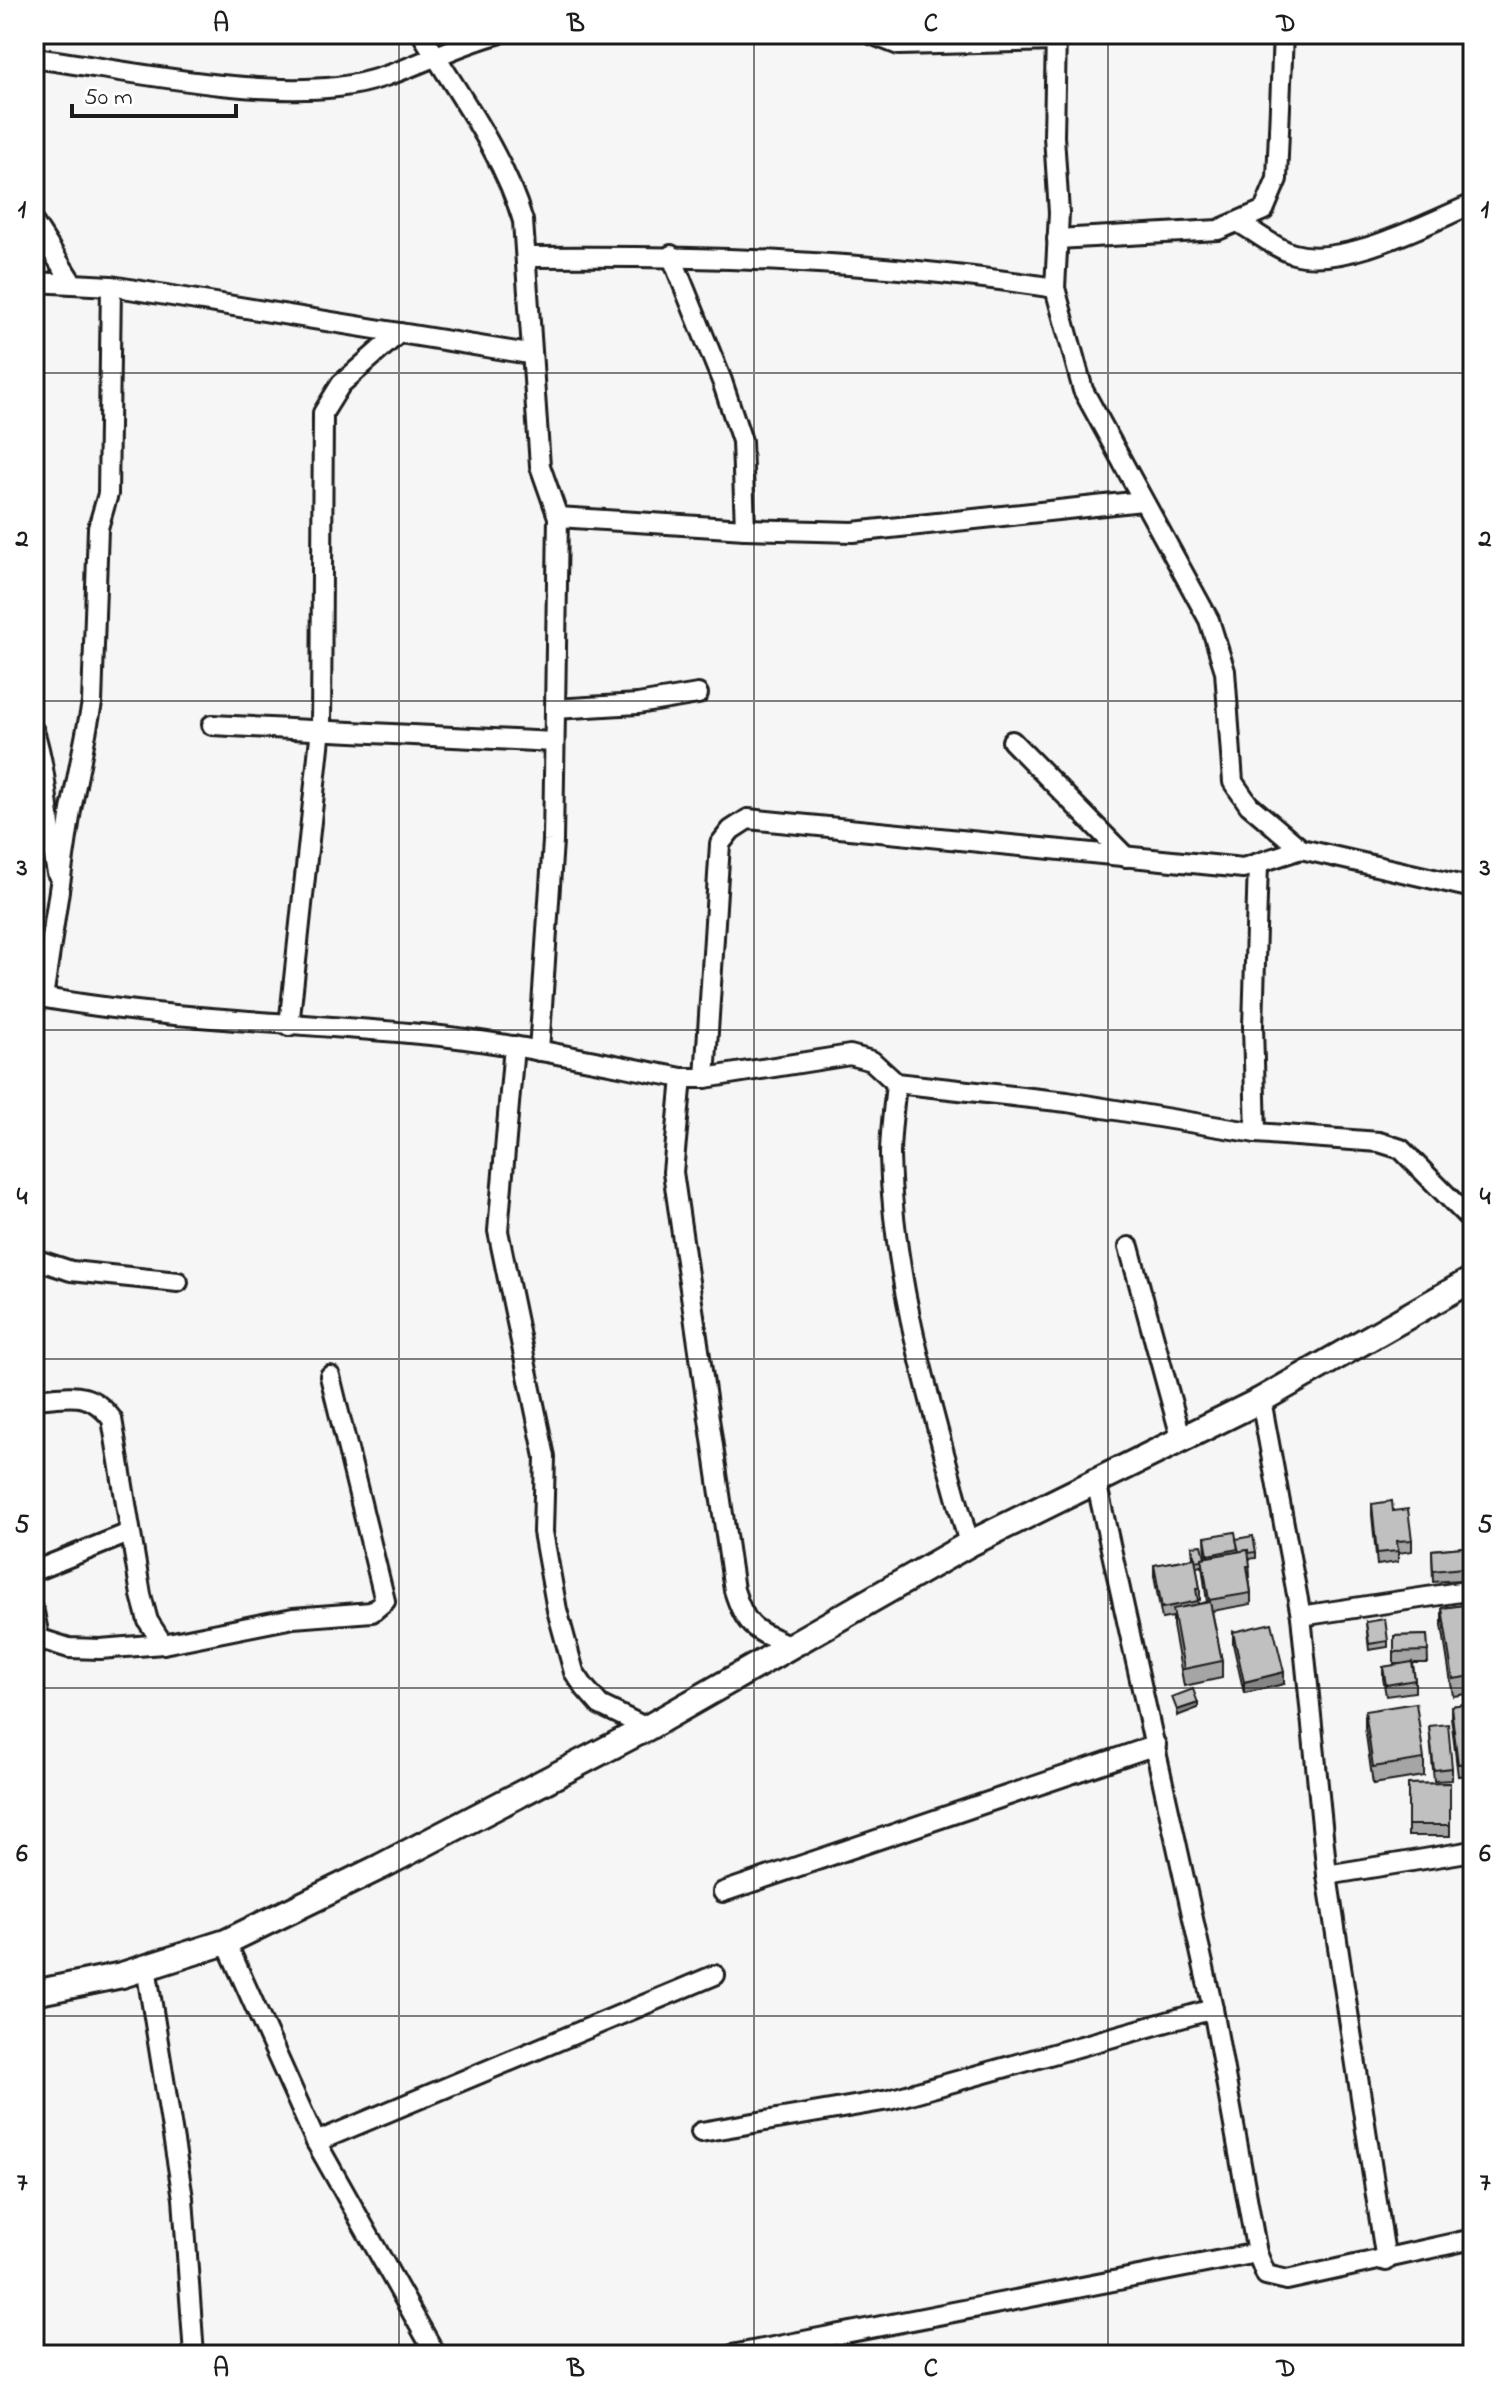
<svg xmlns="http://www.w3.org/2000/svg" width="1507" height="2389" font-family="'Indie Flower',sans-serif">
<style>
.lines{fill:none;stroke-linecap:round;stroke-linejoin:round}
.minor-casing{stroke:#1c1c1c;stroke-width:24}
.tertiary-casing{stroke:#1c1c1c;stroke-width:30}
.minor{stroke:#fff;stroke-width:18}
.tertiary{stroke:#fff;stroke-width:24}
.wall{fill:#a5a5a5;stroke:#1c1c1c;stroke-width:2;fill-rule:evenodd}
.shaded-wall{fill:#868686;stroke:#1c1c1c;stroke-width:2}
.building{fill:#c0c0c0;stroke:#1c1c1c;stroke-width:2}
.grid{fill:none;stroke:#1c1c1c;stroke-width:2;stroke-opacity:0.55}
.neatline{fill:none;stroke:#1c1c1c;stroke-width:3}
.grid-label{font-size:26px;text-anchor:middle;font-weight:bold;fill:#1c1c1c}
</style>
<rect width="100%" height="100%" fill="#f6f6f6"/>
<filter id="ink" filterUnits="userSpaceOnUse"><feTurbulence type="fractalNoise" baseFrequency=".0125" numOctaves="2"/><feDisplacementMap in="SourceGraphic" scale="16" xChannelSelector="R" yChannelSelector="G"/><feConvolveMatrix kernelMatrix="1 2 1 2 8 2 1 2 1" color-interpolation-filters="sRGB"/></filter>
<g filter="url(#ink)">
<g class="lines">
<defs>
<g id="minor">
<path d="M422 34C458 94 503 153 523 221L540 466 558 517 553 841 539 1051"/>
<path d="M871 34 899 45 1056 41"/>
<path d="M1056 34 1054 136 1059 213 1055 288 1083 390 1209 620 1225 671 1233 782 1249 805 1301 849 1473 888"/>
<path d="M34 58C125 70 247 97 337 87 395 81 443 48 498 34"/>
<path d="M34 223 73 284"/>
<path d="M1239 223C1256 232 1276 249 1294 254 1344 268 1427 223 1473 204"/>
<path d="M1057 239 1218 230 1264 210 1277 179 1283 34"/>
<path d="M671 255 722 381 742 441 745 529"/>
<path d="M527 257C703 255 881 261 1055 288"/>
<path d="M34 282 111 286 529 354"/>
<path d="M558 517 745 529 853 532 1142 501"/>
<path d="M555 709 638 704 698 694"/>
<path d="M212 725 554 742"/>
<path d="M34 731C49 777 47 826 57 873"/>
<path d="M1012 741 1126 857"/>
<path d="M34 996C169 1021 305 1022 441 1036 522 1045 602 1063 682 1078H705L850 1055 872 1061 896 1083 1067 1102 1256 1133 1379 1142 1401 1149 1473 1222"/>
<path d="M43 998 71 810 92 703 98 528 108 494 111 286"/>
<path d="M289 1026 321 728 323 413 341 384 399 333"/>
<path d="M514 1046 498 1231 545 1457 543 1532 557 1610 574 1672 585 1688 600 1705 647 1728"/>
<path d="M682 1078 673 1172 734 1590C746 1629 755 1630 791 1646"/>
<path d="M705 1078 720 844 731 830 748 819 1243 868 1301 849"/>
<path d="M896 1083C894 1107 890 1132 890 1156 893 1289 935 1417 969 1544"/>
<path d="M1256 1133 1253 1026 1258 864"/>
<path d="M1129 1247 1181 1437"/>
<path d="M34 1259 71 1271 178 1282"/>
<path d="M34 1399C70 1397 88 1388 112 1419L141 1595 148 1621 163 1644"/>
<path d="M1261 1400 1301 1616 1327 1875 1386 2261"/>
<path d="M1096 1481 1213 2009 1257 2253 1266 2275 1287 2280 1473 2239"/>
<path d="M34 1571 129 1533"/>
<path d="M34 1612 39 1637"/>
<path d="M1301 1616 1473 1590"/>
<path d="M34 1637 69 1648 100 1649 163 1644 293 1618 372 1612 385 1601 330 1376"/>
<path d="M1327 1875 1473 1851"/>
<path d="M723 1892 1156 1745"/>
<path d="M226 1942 316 2142 436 2355"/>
<path d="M146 1967 183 2198 194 2355"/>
<path d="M701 2132 889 2100 1213 2009"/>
<path d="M316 2142 715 1975"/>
<path d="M732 2355 1257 2253"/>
</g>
<path id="tertiary" d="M34 1993 122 1975 226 1942 380 1867 647 1728 969 1544 1261 1400 1473 1279"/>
</defs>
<!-- minor casing -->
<use href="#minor" class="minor-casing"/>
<!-- tertiary casing -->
<use href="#tertiary" class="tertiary-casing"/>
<!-- minor -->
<use href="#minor" class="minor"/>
<!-- tertiary -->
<use href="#tertiary" class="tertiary"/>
</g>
<!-- wall -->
<g class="wall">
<path d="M1372 1504 1393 1511 1412 1540V1551L1398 1553V1562L1377 1565 1372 1515Z"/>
<path d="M1205 1537 1236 1540 1256 1552V1558L1249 1559 1250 1577H1249L1251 1593V1604L1212 1611 1222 1661V1678L1184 1686 1173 1626V1617L1162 1619 1154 1576V1565L1193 1558 1192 1546 1205 1557H1206ZM1202 1566 1207 1602 1198 1604V1600H1200V1589L1196 1567Z"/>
<path d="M1473 1546V1579L1433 1582 1432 1550Z"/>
<path d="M1473 1604V1693L1453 1696 1442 1625V1608Z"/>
<path d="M1366 1622 1388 1641V1647L1369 1650Z"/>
<path d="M1233 1632 1284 1684 1244 1693 1233 1644Z"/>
<path d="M1427 1635 1428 1663H1413L1415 1680V1692L1386 1696 1383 1678V1667L1402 1664H1394V1636Z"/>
<path d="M1473 1703V1774L1458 1776 1451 1717V1706Z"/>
<path d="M1365 1711 1424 1759V1776L1373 1784 1365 1728Z"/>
<path d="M1429 1726 1452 1768V1780L1434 1781Z"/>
<path d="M1450 1783V1836H1408V1784Z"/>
</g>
<!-- shaded-wall -->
<g class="shaded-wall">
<path d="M1284 1672V1684L1244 1693V1682Z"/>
<path d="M1198 1703V1708L1177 1716V1710Z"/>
</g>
<!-- building -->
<g class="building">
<path d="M1392 1501 1393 1511 1408 1509 1412 1540 1397 1541 1398 1551 1377 1553 1372 1504Z"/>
<path d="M1235 1532 1238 1549 1208 1555 1205 1537Z"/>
<path d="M1253 1536 1256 1552 1248 1553V1550L1239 1552 1236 1539Z"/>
<path d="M1202 1545 1205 1557 1202 1558V1560L1195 1561 1192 1546Z"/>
<path d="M1473 1546V1567L1433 1571 1432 1550Z"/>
<path d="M1248 1550 1250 1566H1247L1251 1593 1209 1600 1202 1558Z"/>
<path d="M1195 1558 1200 1589H1196L1198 1601 1162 1608 1154 1565Z"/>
<path d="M1210 1602 1222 1661 1184 1669 1173 1609Z"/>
<path d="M1473 1604V1676L1453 1679 1442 1608Z"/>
<path d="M1385 1619 1388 1641 1369 1644 1366 1622Z"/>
<path d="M1272 1623 1284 1672 1244 1682 1233 1632Z"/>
<path d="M1427 1635 1428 1651 1394 1652V1636Z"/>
<path d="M1412 1662 1415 1680 1386 1685 1383 1667Z"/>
<path d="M1193 1689 1198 1703 1177 1710 1172 1697Z"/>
<path d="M1416 1703 1424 1759 1373 1767 1365 1711Z"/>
<path d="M1473 1703V1762L1458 1764 1451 1706Z"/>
<path d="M1448 1724 1452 1768 1434 1770 1429 1726Z"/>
<path d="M1450 1783V1825H1408V1784Z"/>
</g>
</g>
<!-- grid -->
<path class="grid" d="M399 34V2355M754 34V2355M1108 34V2355M34 373H1473M34 701H1473M34 1030H1473M34 1359H1473M34 1688H1473M34 2016H1473"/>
<!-- margin -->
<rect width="1507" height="2389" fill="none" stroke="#fff" stroke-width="88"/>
<!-- scale -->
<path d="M72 104v12h164v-12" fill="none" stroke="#1c1c1c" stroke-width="4"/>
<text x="84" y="104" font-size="24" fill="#1c1c1c" stroke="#ffffff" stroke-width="6" paint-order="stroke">50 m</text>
<rect x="44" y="44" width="1419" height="2301" class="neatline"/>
<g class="grid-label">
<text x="221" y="31">A</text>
<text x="576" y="31">B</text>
<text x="931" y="31">C</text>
<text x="1286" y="31">D</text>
<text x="22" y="217">1</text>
<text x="1485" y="217">1</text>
<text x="22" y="546">2</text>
<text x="1485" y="546">2</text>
<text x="22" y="875">3</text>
<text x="1485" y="875">3</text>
<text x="22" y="1204">4</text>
<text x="1485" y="1204">4</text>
<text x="22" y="1532">5</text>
<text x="1485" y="1532">5</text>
<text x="22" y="1861">6</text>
<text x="1485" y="1861">6</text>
<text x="22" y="2190">7</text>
<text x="1485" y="2190">7</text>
<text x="221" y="2376">A</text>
<text x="576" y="2376">B</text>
<text x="931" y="2376">C</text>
<text x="1286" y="2376">D</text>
</g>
</svg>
